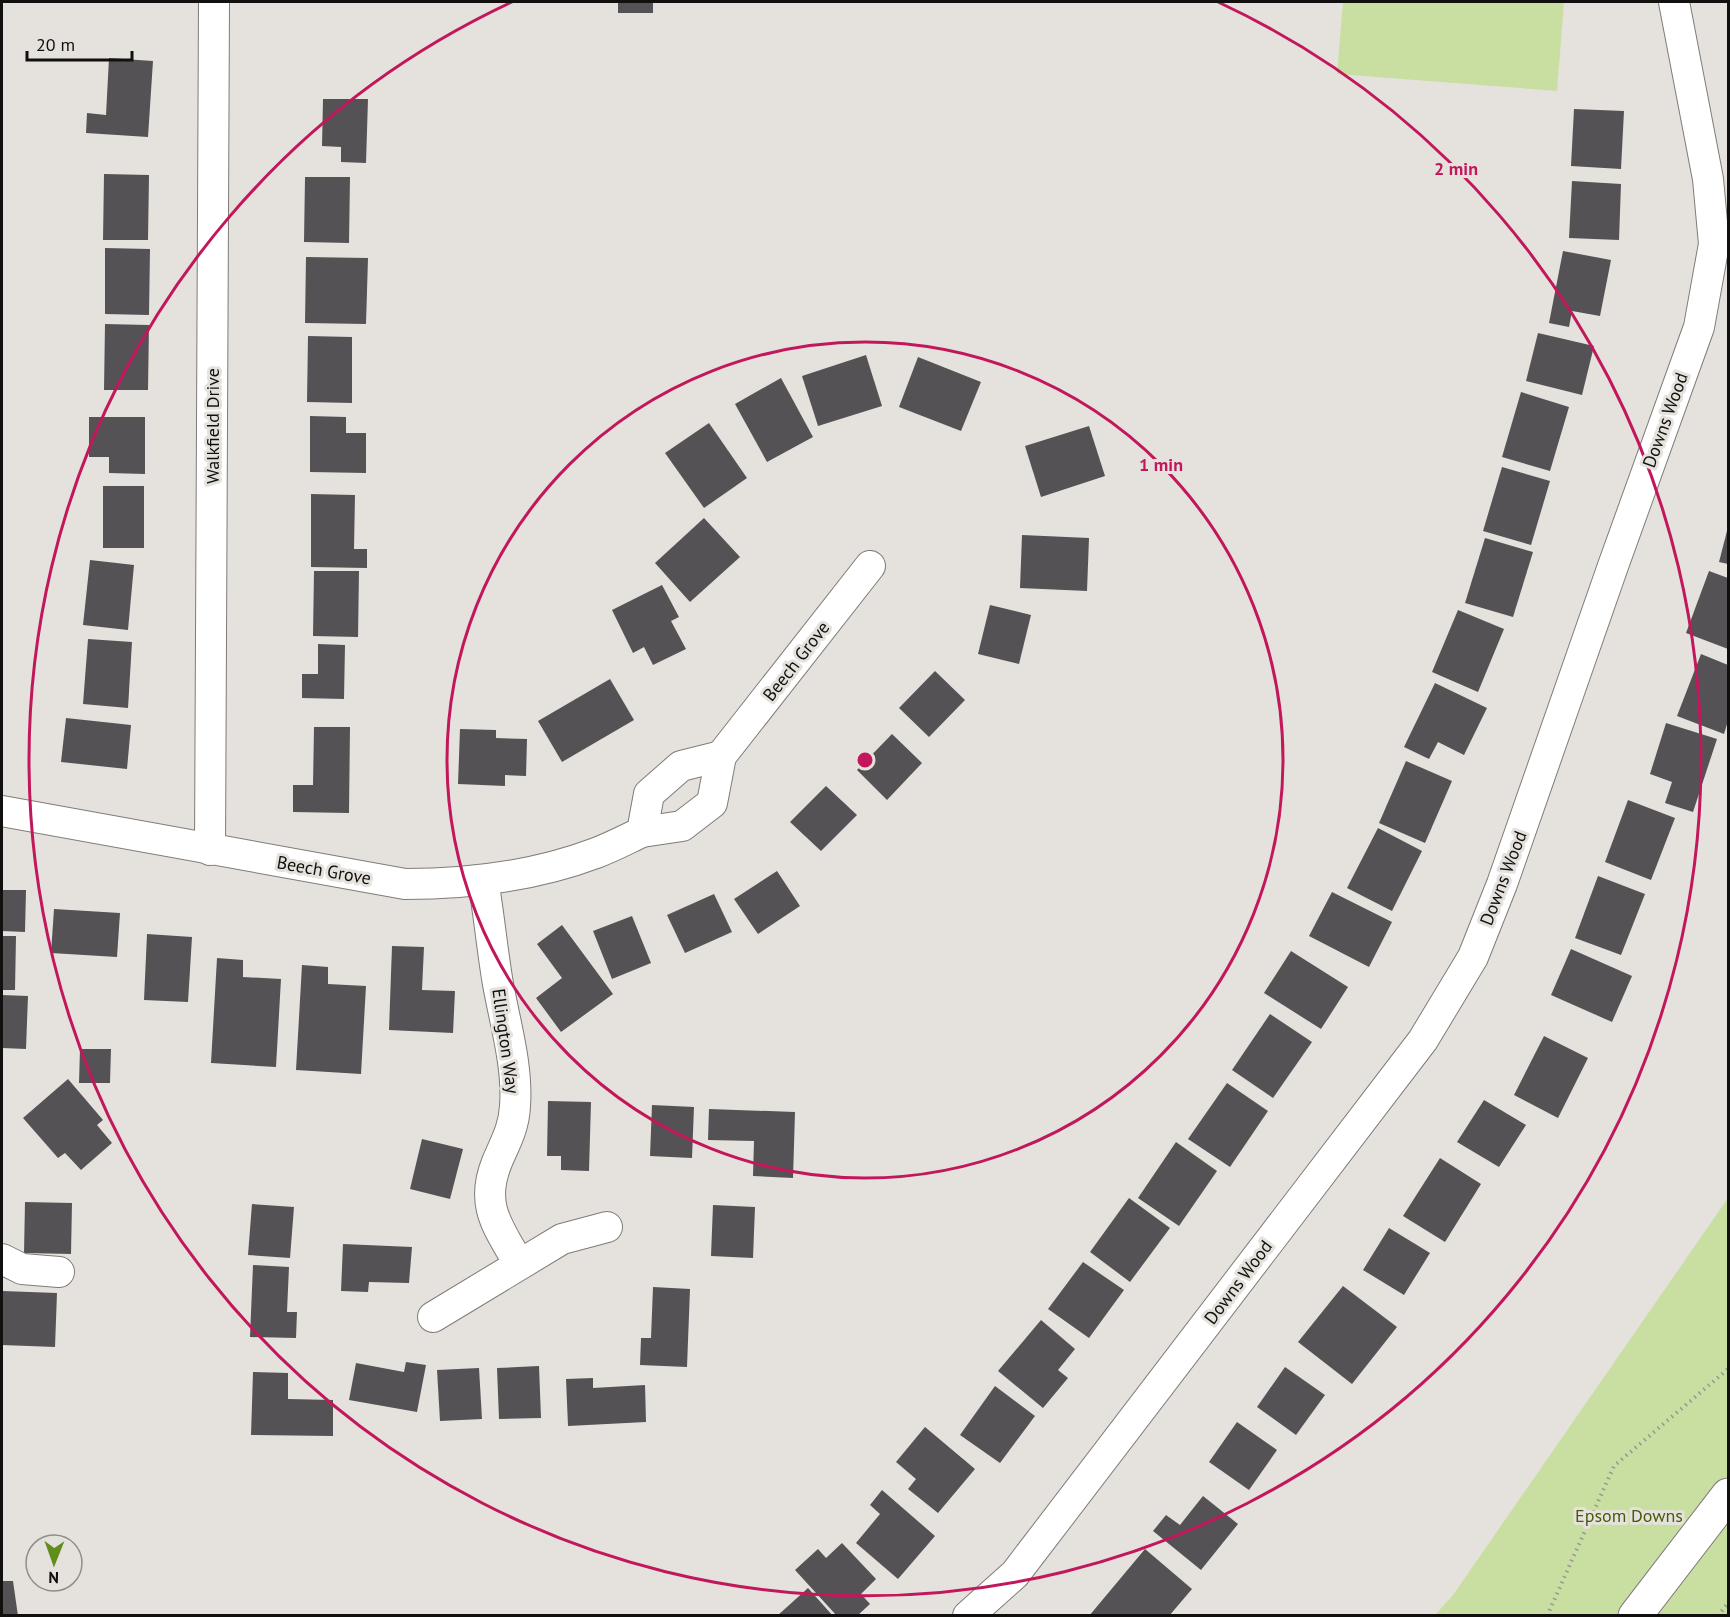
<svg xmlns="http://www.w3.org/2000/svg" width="1730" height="1617" font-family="'PT Sans',sans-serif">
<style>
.green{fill:#c9dfa1}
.building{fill:#555256}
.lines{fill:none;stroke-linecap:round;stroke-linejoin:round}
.minor-casing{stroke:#7f7c78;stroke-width:32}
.tertiary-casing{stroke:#7f7c78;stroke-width:35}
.path{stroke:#9a9793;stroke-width:4;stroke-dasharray:1.5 4.5;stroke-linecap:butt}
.minor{stroke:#fff;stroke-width:30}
.tertiary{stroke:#fff;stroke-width:33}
.ring{fill:none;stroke:#c2185b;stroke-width:3}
.labels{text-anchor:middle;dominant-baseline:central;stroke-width:6;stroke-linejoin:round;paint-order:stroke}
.street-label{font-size:18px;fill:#11100e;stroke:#e5e2dd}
.park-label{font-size:18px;fill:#475b09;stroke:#e5e2dd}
.centre{fill:#c2185b;stroke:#e5e2dd;stroke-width:3}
.ring-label{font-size:18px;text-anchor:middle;font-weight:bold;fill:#c2185b;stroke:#e5e2dd;stroke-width:6;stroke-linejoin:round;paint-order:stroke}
</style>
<rect width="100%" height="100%" fill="#e5e2dd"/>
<!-- green -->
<g class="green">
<path d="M1343 2H1564L1557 91 1337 74Z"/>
<path d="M1728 1198V1615L1434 1616 1453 1595Z"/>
</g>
<!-- building -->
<g class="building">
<rect x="618" y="2" width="35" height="11"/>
<path d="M109 58 153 61 148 137 86 133 87 113 106 115Z"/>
<path d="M323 99H368L366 163 341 162V147L322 146Z"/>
<path d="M1574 109 1624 111 1621 169 1571 166Z"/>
<path d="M104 174 149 175 148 240H103Z"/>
<path d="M305 177H350L349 243 304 242Z"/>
<path d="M1572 181 1621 184 1619 240 1569 238Z"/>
<path d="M105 248 150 249 149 315 105 314Z"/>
<path d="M1563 251 1611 260 1600 316 1572 311 1569 327 1549 323Z"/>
<path d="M306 257 368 258 366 324 305 323Z"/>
<path d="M105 324 149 325 148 390H104Z"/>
<path d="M1538 333 1594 346 1582 395 1526 381Z"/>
<path d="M308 336 352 337V403L307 402Z"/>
<path d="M866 355 882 406 818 426 802 376Z"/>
<path d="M918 357 981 382 961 431 899 407Z"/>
<path d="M781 378 813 437 767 462 735 404Z"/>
<path d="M1521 392 1569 407 1550 471 1502 457Z"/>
<path d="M310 416 346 417V433H366V473L310 472Z"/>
<path d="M89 417H145V474L109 473V457H89Z"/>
<path d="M709 423 747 478 704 508 665 453Z"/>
<path d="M1089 426 1105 476 1041 497 1025 446Z"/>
<path d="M1502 467 1550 481 1531 545 1483 531Z"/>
<rect x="103" y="486" width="41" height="62"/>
<path d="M311 494 355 495 354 549H367V568L311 567Z"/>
<path d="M704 518 740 557 690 602 655 563Z"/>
<path d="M1728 527V564L1719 562Z"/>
<path d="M1022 535 1089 538 1087 591 1020 588Z"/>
<path d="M1485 538 1533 552 1513 617 1465 603Z"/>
<path d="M90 560 134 565 128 630 83 625Z"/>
<path d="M314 571H359L358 637 313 636Z"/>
<path d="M1709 571 1728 578V649L1686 633Z"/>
<path d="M662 585 679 617 671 621 686 649 653 665 644 647 633 653 612 610Z"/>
<path d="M990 605 1031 615 1019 664 978 654Z"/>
<path d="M1458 610 1504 629 1478 692 1432 672Z"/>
<path d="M88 639 132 642 128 708 83 704Z"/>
<path d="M318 644 345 645 344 699 302 698V674H318Z"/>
<path d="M1701 654 1728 665V721L1724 734 1677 716Z"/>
<path d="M935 671 965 700 929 737 899 708Z"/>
<path d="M610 679 634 720 562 762 538 721Z"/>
<path d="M1435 683 1487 708 1464 755 1438 742 1429 759 1404 747Z"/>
<path d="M66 718 131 725 127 769 61 762Z"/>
<path d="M1666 723 1717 739 1693 812 1665 803 1672 782 1650 774Z"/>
<path d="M314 727H350L349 813 293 812V785H313Z"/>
<path d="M460 729 496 730V738L527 739 526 776 505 775V786L458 784Z"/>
<path d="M892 734 922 763 887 800 857 770Z"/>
<path d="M1406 761 1452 781 1425 843 1379 823Z"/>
<path d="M826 786 857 815 821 851 790 822Z"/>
<path d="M1628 800 1675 818 1651 880 1605 862Z"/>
<path d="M1378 828 1422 851 1392 911 1347 888Z"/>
<path d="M777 871 800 906 758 934 734 899Z"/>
<path d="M1598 876 1645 894 1621 955 1575 938Z"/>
<path d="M2 890H26L25 932 2 931Z"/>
<path d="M1332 892 1392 922 1369 967 1309 936Z"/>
<path d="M714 894 732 932 685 953 667 915Z"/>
<path d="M54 909 120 913 117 957 51 953Z"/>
<path d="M632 916 651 963 612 979 593 931Z"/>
<path d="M562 925 613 994 561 1032 536 998 562 978 537 944Z"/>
<path d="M147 934 192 937 188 1002 144 1000Z"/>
<path d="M2 936H16L15 990H2Z"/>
<path d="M392 946 424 947 422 990 455 991 453 1033 389 1030Z"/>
<path d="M1571 949 1632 976 1612 1022 1551 995Z"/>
<path d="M1291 951 1348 987 1321 1029 1264 993Z"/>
<path d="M217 958 243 960V977L281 979 276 1067 211 1063Z"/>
<path d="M302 965 328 967V984L366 986 361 1074 296 1070Z"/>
<path d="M2 995 28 996 26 1049 2 1048Z"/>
<path d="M1270 1014 1312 1042 1273 1098 1232 1070Z"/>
<path d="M1544 1036 1588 1058 1558 1118 1514 1095Z"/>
<path d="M80 1049H111L110 1083H79Z"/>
<path d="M68 1079 103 1120 97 1125 112 1143 81 1170 65 1153 58 1158 23 1118Z"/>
<path d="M1227 1083 1268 1111 1230 1167 1188 1139Z"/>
<path d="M1484 1100 1526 1125 1499 1167 1457 1142Z"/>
<path d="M548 1101 591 1102 589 1171 561 1170V1156H547Z"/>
<path d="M652 1105 694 1107 692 1158 650 1156Z"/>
<path d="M709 1109 795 1112 793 1178 753 1176 754 1141 708 1140Z"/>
<path d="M422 1139 463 1149 450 1199 410 1189Z"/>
<path d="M1176 1142 1217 1171 1179 1226 1138 1198Z"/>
<path d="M1440 1158 1481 1184 1445 1242 1403 1216Z"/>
<path d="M1129 1198 1170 1228 1130 1282 1090 1252Z"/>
<path d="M25 1202 72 1203 71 1254 24 1253Z"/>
<path d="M252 1204 294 1207 290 1258 248 1255Z"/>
<path d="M713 1205 755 1207 753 1258 711 1256Z"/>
<path d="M1389 1228 1430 1253 1404 1295 1363 1270Z"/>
<path d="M343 1244 412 1247 409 1283 369 1282 368 1292 341 1291Z"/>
<path d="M1083 1262 1124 1290 1089 1338 1048 1309Z"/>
<path d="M253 1265 289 1267 287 1312H297L296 1338 250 1337Z"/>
<path d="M1343 1286 1397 1327 1352 1384 1298 1342Z"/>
<path d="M653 1287 690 1289 687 1367 640 1365 641 1338H651Z"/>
<path d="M2 1291 57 1293 55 1347 2 1345Z"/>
<path d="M1041 1320 1075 1349 1058 1370 1068 1378 1043 1408 998 1371Z"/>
<path d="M406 1362 426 1365 417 1412 349 1400 356 1363 404 1372Z"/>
<path d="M539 1366 541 1418 499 1419 497 1368Z"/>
<path d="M1285 1367 1325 1395 1296 1435 1257 1407Z"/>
<path d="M479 1368 482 1419 440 1421 437 1370Z"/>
<path d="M253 1372 288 1373V1399L333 1400V1436L251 1435Z"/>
<path d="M593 1378V1388L645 1385 646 1422 568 1426 566 1379Z"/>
<path d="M995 1386 1035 1416 1000 1463 960 1435Z"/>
<path d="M1237 1422 1277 1450 1249 1490 1209 1462Z"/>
<path d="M925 1427 975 1469 938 1513 908 1489 916 1479 896 1462Z"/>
<path d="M882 1490 935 1536 898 1579 856 1543 880 1514 870 1505Z"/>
<path d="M1203 1496 1238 1524 1201 1570 1153 1531 1166 1515 1180 1525Z"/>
<path d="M842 1543 876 1579 861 1594 870 1604 857 1616H837L795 1570 818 1549 826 1558Z"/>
<path d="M1145 1549 1192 1589 1169 1616H1089Z"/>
<path d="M2 1581H13L18 1616H2Z"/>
<path d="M808 1588 833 1616H777Z"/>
</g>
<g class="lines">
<defs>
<g id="minor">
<path d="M2 811 405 884C469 884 535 876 596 853 612 847 627 839 642 832L649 794 681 766 721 756"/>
<path d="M642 832 682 826 712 803 721 756 870 566"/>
<path d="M210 850 214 2"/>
<path d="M483 880C489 914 492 949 498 984 505 1023 518 1066 515 1106 514 1128 505 1143 497 1162 479 1206 499 1228 519 1264"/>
<path d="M2 1259 22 1269 59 1272"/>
<path d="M433 1317 562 1239 607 1227"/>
<path d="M968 1616 1015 1574 1423 1040 1473 957 1502 884 1613 566 1699 327 1714 244 1708 179 1674 2"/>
</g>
<path id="tertiary" d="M1635 1616 1728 1495"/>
</defs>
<!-- minor casing -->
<use href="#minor" class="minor-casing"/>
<!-- tertiary casing -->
<use href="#tertiary" class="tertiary-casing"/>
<!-- path -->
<g class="path">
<path d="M1547 1616 1614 1466 1728 1369"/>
<path d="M1718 1616 1728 1603"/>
</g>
<!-- minor -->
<use href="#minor" class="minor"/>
<!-- tertiary -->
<use href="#tertiary" class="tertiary"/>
</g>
<!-- distance rings -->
<g class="ring">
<circle cx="865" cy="760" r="418"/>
<path d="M1218 2A836 836 0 1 1 512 2"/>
</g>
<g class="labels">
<!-- street labels -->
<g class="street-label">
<text transform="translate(1665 420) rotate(-70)">Downs Wood</text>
<text transform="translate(212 426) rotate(-90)">Walkfield Drive</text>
<text transform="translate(796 661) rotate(-52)">Beech Grove</text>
<text transform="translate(324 870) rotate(10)">Beech Grove</text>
<text transform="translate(1503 878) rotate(-69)">Downs Wood</text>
<text transform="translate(506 1041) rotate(82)">Ellington Way</text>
<text transform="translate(1238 1282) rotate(-53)">Downs Wood</text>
</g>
<!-- park labels -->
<g class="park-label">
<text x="1629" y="1515">Epsom Downs</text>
</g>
</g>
<circle cx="865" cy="760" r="9" class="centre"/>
<g class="ring-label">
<text x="1456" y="175">2 min</text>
<text x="1161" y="471">1 min</text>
</g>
<!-- border -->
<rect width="1730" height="1617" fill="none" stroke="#11100e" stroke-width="6"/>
<!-- north arrow -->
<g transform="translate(54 1563) rotate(181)"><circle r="28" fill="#e5e2dd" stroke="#908e8a" stroke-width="1.5"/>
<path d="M0-4.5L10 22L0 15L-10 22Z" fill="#628d1d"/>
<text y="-9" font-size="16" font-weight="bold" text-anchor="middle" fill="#11100e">N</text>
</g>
<!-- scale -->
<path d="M27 51v9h105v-9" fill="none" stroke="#11100e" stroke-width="3"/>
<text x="36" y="51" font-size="18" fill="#11100e" stroke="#e5e2dd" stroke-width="4.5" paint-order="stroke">20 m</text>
</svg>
